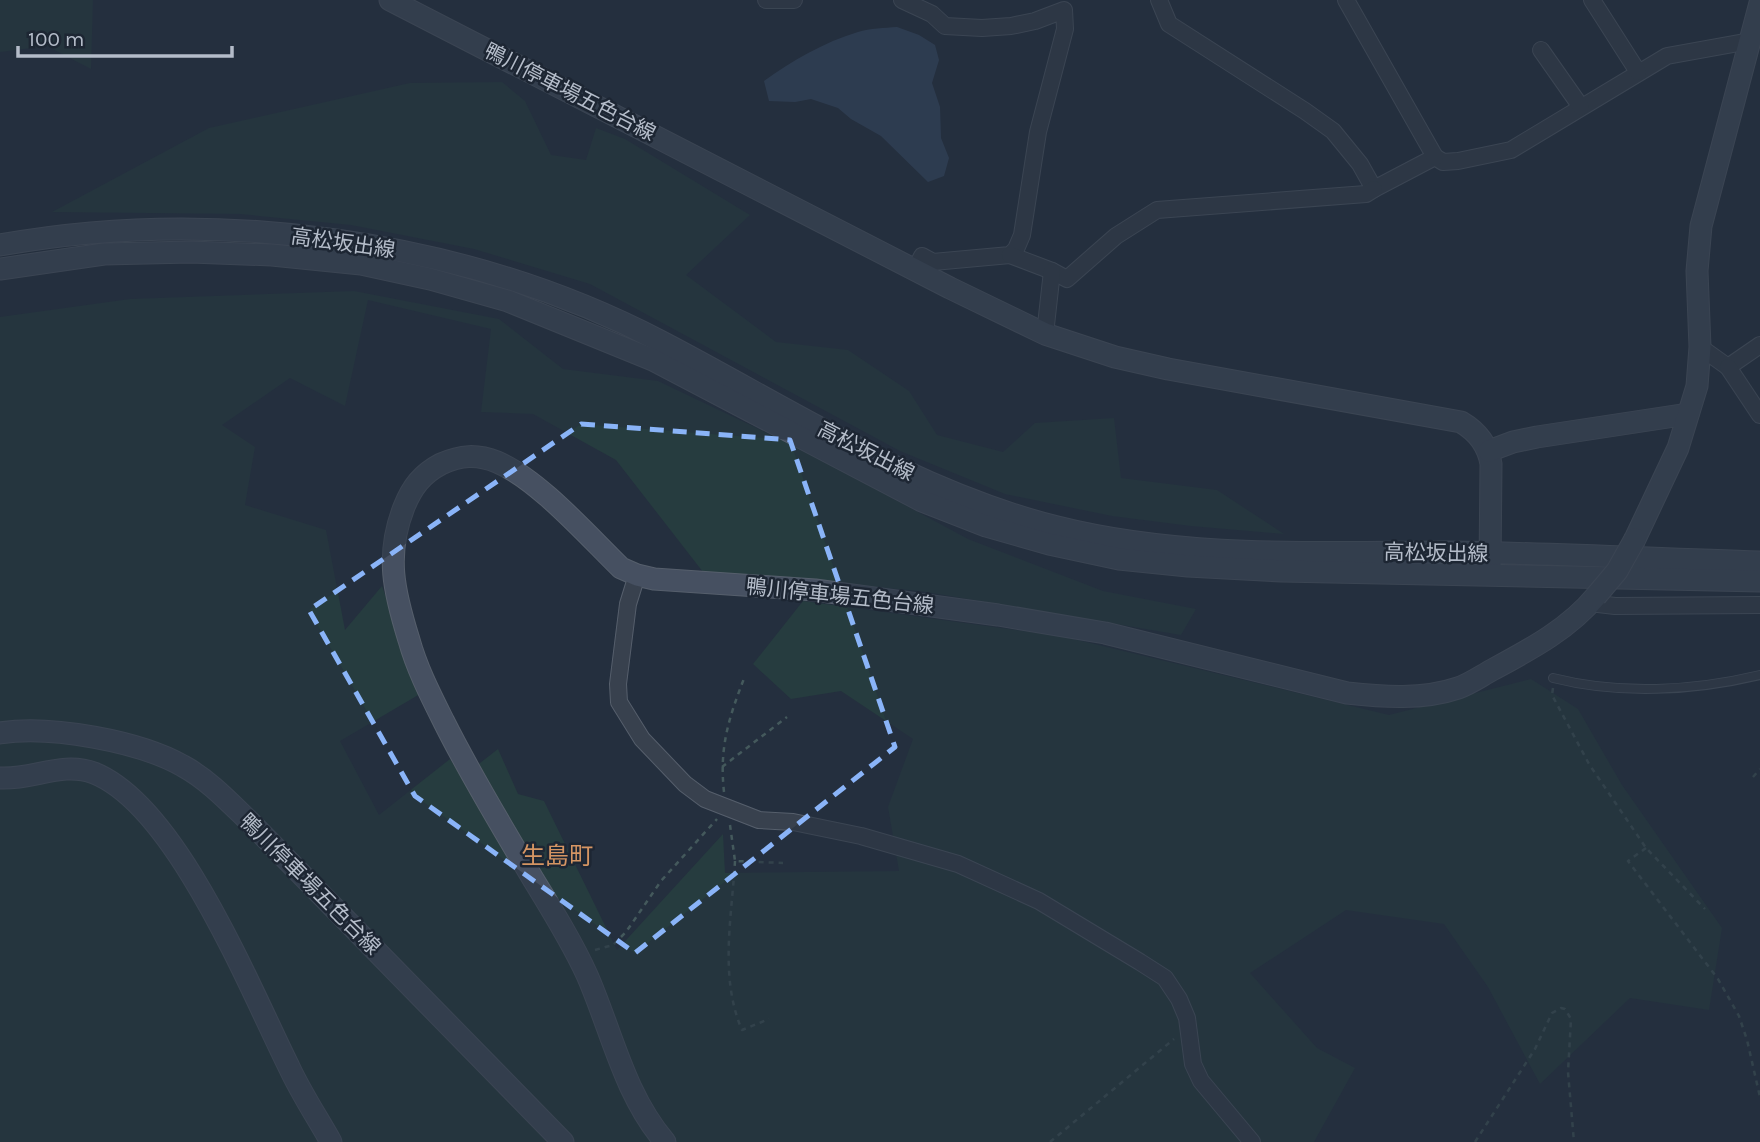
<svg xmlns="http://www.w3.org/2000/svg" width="1760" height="1142" font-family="Karla,'Noto Sans JP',sans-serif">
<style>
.green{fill:#263c3f}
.water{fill:#394c67}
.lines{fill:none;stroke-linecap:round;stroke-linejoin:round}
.lane-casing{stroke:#565f6c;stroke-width:10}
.street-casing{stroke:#565f6c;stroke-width:18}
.secondary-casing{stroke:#565f6c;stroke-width:23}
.path{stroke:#44595c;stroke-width:2.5;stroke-dasharray:5 5;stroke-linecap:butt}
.lane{stroke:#38414e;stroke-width:8}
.street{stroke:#38414e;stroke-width:16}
.secondary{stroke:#465061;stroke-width:21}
.secondary-bridge-casing{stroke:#565f6c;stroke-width:23;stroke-linecap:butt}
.secondary-bridge{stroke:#465061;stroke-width:21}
.marked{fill:none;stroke:#8ab4f8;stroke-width:5;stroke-dasharray:14 9;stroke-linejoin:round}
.labels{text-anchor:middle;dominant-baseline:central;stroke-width:5;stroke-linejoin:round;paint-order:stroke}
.street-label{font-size:21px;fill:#b4bcc9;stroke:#1d2633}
.quarter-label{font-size:24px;fill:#d59563;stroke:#1d2633}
</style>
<rect width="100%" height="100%" fill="#242f3e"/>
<!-- green -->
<g class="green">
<path d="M0 0H93L91 69 47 46 0 52Z"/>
<path d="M502 82 525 101 551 155 586 160 596 128 625 139 750 215 686 275 776 342 848 350 909 391 937 435 1003 452 1035 423 1114 418 1121 478 1217 490 1284 534 1191 526 1112 516 1005 494 900 451 590 284 474 249 351 225 240 214 52 212 209 128 410 83Z"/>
<path d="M354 291 499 319 563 369 658 381 801 449 968 539 1103 591 1196 609 1181 635 920 591 703 572 616 460 533 414 481 412 491 329 368 300 345 406 290 378 222 425 255 447 245 505 326 530 345 630 382 586 420 694 340 741 379 815 450 759 462 777 498 749 518 794 544 801 617 950 723 834 725 873 899 871 888 807 913 739 841 691 791 699 753 664 803 601 1061 636 1389 715 1531 679 1578 709 1622 785 1722 928 1709 1010 1630 998 1540 1084 1488 987 1444 924 1346 910 1250 973 1317 1048 1355 1068 1314 1142H0V317L130 299Z"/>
</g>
<!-- water -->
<path class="water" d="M897 27 919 35 935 45 939 60 932 83 940 107 941 138 949 158 944 176 928 182 881 136 851 119 838 108 811 99 795 102 769 101 764 81C792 61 824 42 858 32 870 28 885 28 897 27Z"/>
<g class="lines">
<defs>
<path id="lane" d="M1553 678C1620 695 1693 691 1760 675"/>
<g id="street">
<path d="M766 0H794"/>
<path d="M902 0 932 14 945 26 982 28 1011 26 1035 21 1064 10 1065 29 1038 132 1022 235 1016 249 1010 255 933 262 922 256 915 270"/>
<path d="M1159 0 1169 24 1305 111 1333 131 1360 164 1374 189 1435 157 1443 162 1458 161 1511 150 1667 56 1750 41"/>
<path d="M1346 0 1435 157"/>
<path d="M1592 0 1638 72"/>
<path d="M1541 50 1581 107"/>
<path d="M1010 255 1052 271 1067 279 1116 236 1157 210 1366 194 1374 189"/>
<path d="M1045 334 1052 271"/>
<path d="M1700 347 1728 367 1760 345"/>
<path d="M1728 367 1760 415"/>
<path d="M637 575 628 604 618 684 619 702 642 739 685 784 705 799 759 820 793 822 861 836 958 864 1039 901 1140 962 1165 978 1179 999 1187 1018 1193 1064 1201 1081 1252 1142"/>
<path d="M1590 603 1615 606 1760 605"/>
</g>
<g id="secondary">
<path d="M390 0 950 288 1045 334 1115 357 1168 369 1461 422C1478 432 1488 445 1491 464L1490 567"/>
<path d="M0 245C216 206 464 239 660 341 789 408 913 491 1057 527 1184 559 1318 552 1449 552 1552 553 1656 559 1760 562"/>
<path d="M0 269 104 254 191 252 272 255 361 264 430 279 508 301 653 360 922 501 986 526 1049 544 1119 559 1188 566 1282 571 1760 581"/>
<path d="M1489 451 1513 442 1537 437 1688 414"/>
<path d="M1635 539 1678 448 1697 386 1700 347 1697 271 1701 226 1760 3"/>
<path d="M0 733C50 725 139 741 183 766 209 780 231 804 253 825L563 1142"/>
<path d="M0 778C33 780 62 761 94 773 177 806 250 989 289 1067 301 1093 317 1117 331 1142"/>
<path d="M665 1142C624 1094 612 1032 587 975 572 942 552 910 533 879 502 827 471 776 444 722 431 696 417 669 409 640 394 592 385 555 404 507 412 487 422 474 441 464 461 455 477 454 497 462 538 479 588 536 621 568L637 575 654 579 815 590 998 615 1105 633 1347 693C1383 697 1423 700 1458 688 1470 684 1481 676 1492 670 1529 650 1569 629 1596 596"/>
</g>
</defs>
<!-- lane casing -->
<use href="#lane" class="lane-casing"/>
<!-- street casing -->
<use href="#street" class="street-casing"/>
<!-- secondary casing -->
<use href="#secondary" class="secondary-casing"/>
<!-- path -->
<g class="path">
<path d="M1553 688 1552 695 1589 764 1646 848 1705 909"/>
<path d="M722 767 787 717"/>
<path d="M1753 777 1760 769"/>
<path d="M724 792C719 747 729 717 745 676"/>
<path d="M730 825 735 861 783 863"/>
<path d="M1646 848 1628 861 1718 979 1739 1016 1747 1040 1760 1097"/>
<path d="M735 861C732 916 719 977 742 1030L769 1019"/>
<path d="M595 950 613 945 626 932 661 881 717 819"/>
<path d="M1050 1142 1174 1039"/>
<path d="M1475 1142 1535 1049 1552 1013 1561 1008 1565 1009 1571 1019 1568 1072 1574 1142"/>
</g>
<!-- lane -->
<use href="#lane" class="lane"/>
<!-- street -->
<use href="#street" class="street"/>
<!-- secondary -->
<use href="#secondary" class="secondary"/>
<defs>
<path id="secondary-bridge" d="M1596 596 1617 571 1635 539"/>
</defs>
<!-- secondary-bridge casing -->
<use href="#secondary-bridge" class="secondary-bridge-casing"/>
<!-- secondary-bridge -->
<use href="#secondary-bridge" class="secondary-bridge"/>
</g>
<!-- marked area -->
<path d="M0 0H1760V1142H0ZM581 424 790 440 895 747 635 953 415 796 309 610Z" fill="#242f3e" fill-opacity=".55" fill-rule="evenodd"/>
<path class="marked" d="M581 424 790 440 895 747 635 953 415 796 309 610Z"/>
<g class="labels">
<!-- street labels -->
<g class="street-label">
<text transform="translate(570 92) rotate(27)">鴨川停車場五色台線</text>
<text transform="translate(343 243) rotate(8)">高松坂出線</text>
<text transform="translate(866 451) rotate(27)">高松坂出線</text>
<text transform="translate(1436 553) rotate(1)">高松坂出線</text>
<text transform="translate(840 596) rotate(6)">鴨川停車場五色台線</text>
<text transform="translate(310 884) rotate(45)">鴨川停車場五色台線</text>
</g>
<!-- quarter labels -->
<g class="quarter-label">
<text x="557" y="856">生島町</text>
</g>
</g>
<!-- scale -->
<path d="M18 46v10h214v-10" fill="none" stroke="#b4bcc9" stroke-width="3.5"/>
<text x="28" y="46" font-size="21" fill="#b4bcc9" stroke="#1d2633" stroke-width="5" paint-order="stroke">100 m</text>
</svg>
